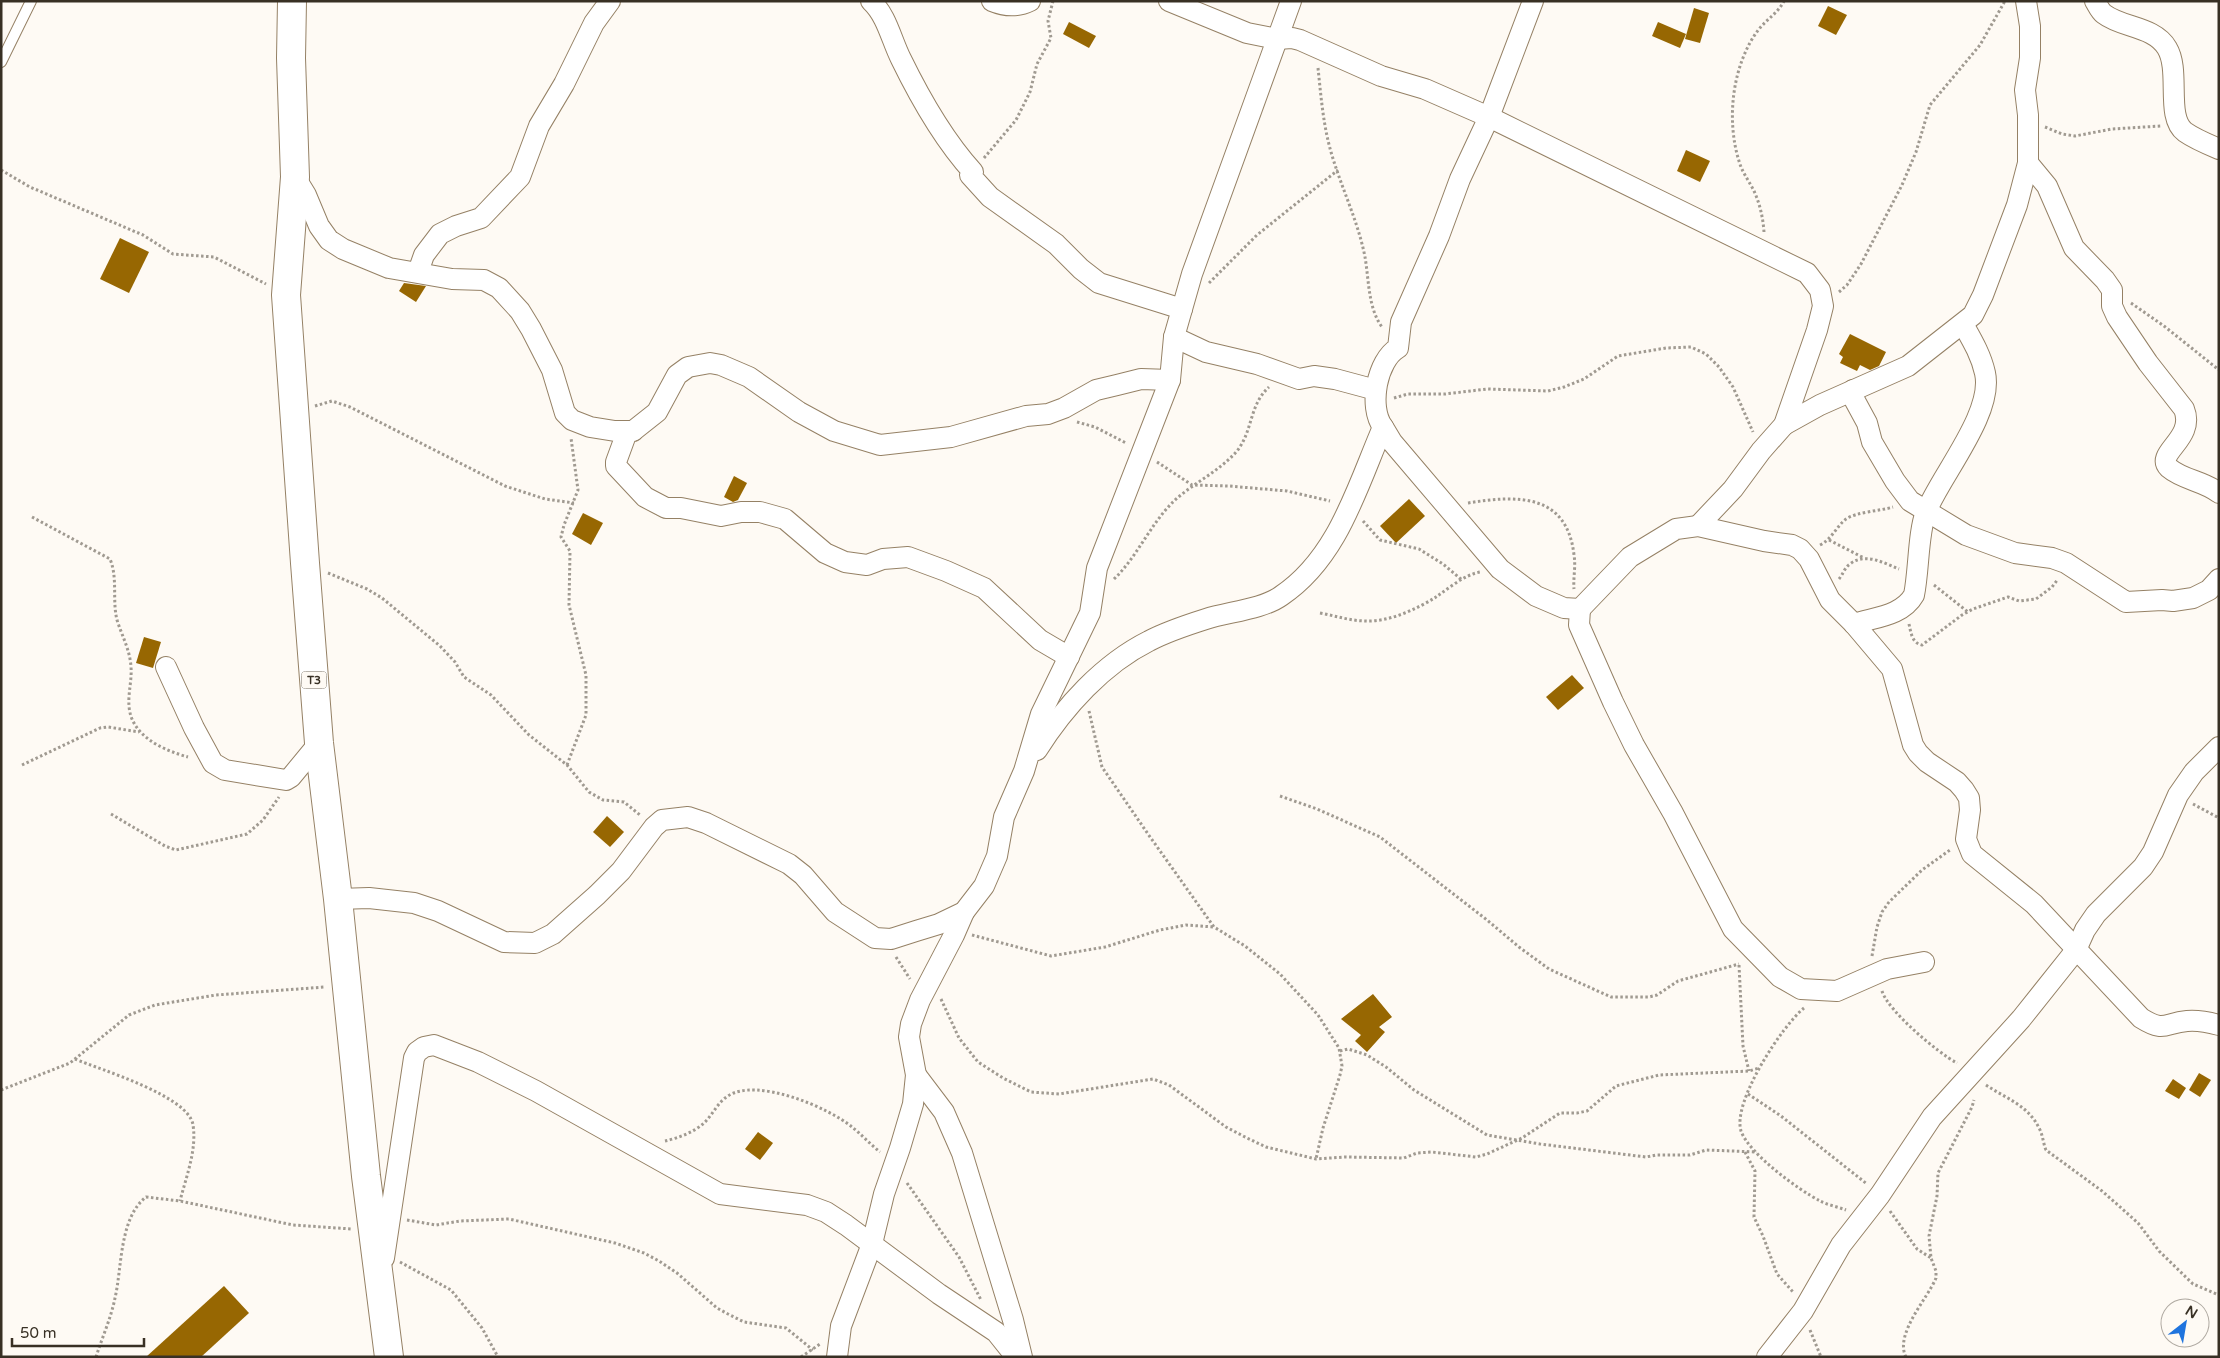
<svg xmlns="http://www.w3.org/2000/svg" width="2220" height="1358" font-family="'Varela Round',sans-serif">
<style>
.building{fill:#976702}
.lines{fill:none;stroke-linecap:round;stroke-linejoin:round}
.service-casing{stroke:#958165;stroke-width:12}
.minor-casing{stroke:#958165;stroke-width:22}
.trunk-casing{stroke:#958165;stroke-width:30}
.path{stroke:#a09a91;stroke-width:3;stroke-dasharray:2.5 2.5;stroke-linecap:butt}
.service{stroke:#fff;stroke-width:10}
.minor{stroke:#fff;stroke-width:20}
.trunk{stroke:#fff;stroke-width:28}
.labels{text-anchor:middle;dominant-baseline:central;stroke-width:5;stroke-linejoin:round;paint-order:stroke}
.shield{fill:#fefaf4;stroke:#736d62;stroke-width:1}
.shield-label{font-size:11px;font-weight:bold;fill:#383024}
</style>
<rect width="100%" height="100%" fill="#fefaf4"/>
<!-- building -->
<g class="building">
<path d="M1828 6 1847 15 1836 35 1818 26Z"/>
<path d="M1694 8 1709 13 1700 43 1685 39Z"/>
<path d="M1069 22 1096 36 1089 48 1063 34Z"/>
<path d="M1658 22 1686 34 1680 48 1652 36Z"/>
<path d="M1686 150 1710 161 1700 182 1677 171Z"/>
<path d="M120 238 149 252 129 293 100 279Z"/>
<path d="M404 283 426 286 416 302 399 291Z"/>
<path d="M1850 334 1886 352 1879 366 1870 370 1860 365 1857 371 1840 363 1843 357 1839 354Z"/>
<path d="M734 476 747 483 738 500 733 502 724 497Z"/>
<path d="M1409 499 1425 516 1396 543 1380 526Z"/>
<path d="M583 513 603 523 591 545 572 534Z"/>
<path d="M144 637 161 642 153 668 136 663Z"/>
<path d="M1572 675 1584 688 1558 710 1546 697Z"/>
<path d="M607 816 624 832 610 847 593 832Z"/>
<path d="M1373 994 1392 1017 1379 1027 1385 1032 1367 1052 1355 1041 1361 1035 1341 1019Z"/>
<path d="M2199 1073 2211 1080 2200 1097 2189 1090Z"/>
<path d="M2173 1079 2186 1088 2179 1099 2165 1091Z"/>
<path d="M758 1132 773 1143 760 1160 745 1149Z"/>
<path d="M224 1286 249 1313 201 1357H146Z"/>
</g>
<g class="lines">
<defs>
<path id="service" d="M1 62 31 1"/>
<g id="minor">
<path d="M871 1C887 16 891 39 901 59 920 98 943 139 973 172L970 175 990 197 1056 244 1081 269 1099 283 1182 309"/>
<path d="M992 1C1004 6 1018 7 1030 1"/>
<path d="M1169 1 1247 33 1277 39 1292 38 1300 40 1381 76 1425 89 1489 117 1807 273 1820 290 1823 306 1817 330 1784 425 1761 451 1733 489 1698 526"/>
<path d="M2095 1C2098 6 2100 11 2104 14 2122 28 2154 26 2167 48 2181 71 2165 117 2185 132 2195 139 2207 144 2219 149"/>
<path d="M2028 163 2047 186 2074 248 2105 280 2112 290V306L2117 317 2148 363 2184 409C2196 439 2154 453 2169 468 2183 480 2204 481 2219 493"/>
<path d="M295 177 306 195 319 226 329 240 343 249 389 268 452 279 484 280 499 288 520 311 531 329 552 370 565 413 572 420 590 427 615 431H633L657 412 677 375 688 367 710 363 721 365 749 377 799 412 834 431 880 445 951 437 1026 416 1048 414 1064 408 1096 390 1117 385 1141 379 1170 380"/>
<path d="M418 272 424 255 440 234 456 226 481 218 520 177 539 126 564 84 594 23 610 1"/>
<path d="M1174 337 1206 352 1257 364 1299 379 1314 376 1335 379 1376 390"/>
<path d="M1853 390 1854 399 1867 423 1872 442 1895 481 1910 501 1966 535 2015 553 2052 558 2066 563 2126 602 2162 600 2173 601 2193 598 2209 590 2219 579"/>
<path d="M1784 425 1820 405 1908 366 1973 315 1983 295 2017 205 2028 163V115L2025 90 2030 58V26L2026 1"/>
<path d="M1383 427 1392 442 1500 569 1536 596 1564 608 1580 609 1630 557 1676 529 1698 526 1764 541 1792 545 1800 549 1809 559 1830 600 1854 624 1892 669 1913 745 1918 753 1927 762 1957 782 1964 790 1969 798 1970 810 1966 839 1972 854 2034 904 2141 1018C2165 1033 2164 1023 2187 1021 2198 1020 2208 1022 2219 1025"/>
<path d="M633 431 627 432 616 462V466L645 497 666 508H681L721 516 741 512H760L785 519 825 553 845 562 867 565 883 559 908 557 946 571 984 588 1040 640 1069 657"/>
<path d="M1580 609 1579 625 1613 702 1634 745 1673 813 1733 929 1780 977 1801 989 1837 991 1887 969 1924 962"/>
<path d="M1854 624C1875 617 1902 616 1914 595 1919 571 1918 532 1926 512 1941 475 1994 413 1985 373 1981 355 1972 340 1963 324"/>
<path d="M166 667 194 728 213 763 225 770 286 780 291 777 319 743"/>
<path d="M1037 750C1064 707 1103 664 1149 641 1166 632 1187 625 1206 619 1228 612 1263 609 1281 596 1338 558 1357 487 1383 427 1368 407 1377 360 1398 348L1401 322 1439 236 1460 179 1489 117 1533 1"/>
<path d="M338 899 369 898 414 903 438 911 504 942 535 943 553 934 597 895 621 871 654 827 662 820 688 817 706 823 789 864 803 875 835 912 875 938 891 939 916 931 939 924 964 912 984 886 997 856 1004 817 1024 771 1041 714 1090 613 1097 568 1170 380 1174 337 1192 274 1291 1"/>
<path d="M916 1075 944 1112 962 1153 1013 1320 1022 1357"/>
<path d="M384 1258 414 1058 417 1052 424 1047 434 1045 478 1062 536 1091 720 1194 807 1205 826 1212 846 1225 939 1294 996 1332 1016 1357"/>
<path d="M837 1357 841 1326 872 1244 884 1194 900 1148 913 1104 916 1075 909 1037 911 1024 920 1000 954 935 964 912"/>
<path d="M1767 1357 1803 1311 1841 1245 1880 1195 1932 1117 2021 1019 2076 950 2085 930 2096 914 2143 867 2153 852 2178 795 2194 772 2219 747"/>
</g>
<path id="trunk" d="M292 1 291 58 295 177 286 295 305 563 319 743 338 899 366 1176 389 1357"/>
</defs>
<!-- service casing -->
<use href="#service" class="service-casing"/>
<!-- minor casing -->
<use href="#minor" class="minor-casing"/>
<!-- trunk casing -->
<use href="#trunk" class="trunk-casing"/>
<!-- path -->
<g class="path">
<path d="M1318 68C1321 96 1323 124 1331 152 1341 187 1358 221 1365 257 1369 280 1368 308 1382 327"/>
<path d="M2045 127 2062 134 2075 136 2112 129 2161 126"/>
<path d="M984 158 1016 120 1030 92 1037 64 1051 38 1048 21 1053 1"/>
<path d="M1 170 30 187 143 235 173 254 214 257 266 284"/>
<path d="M1764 232C1763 218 1760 204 1754 191 1749 181 1742 172 1739 161 1726 120 1732 64 1759 29 1767 19 1778 13 1784 1"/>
<path d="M1209 283 1257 235 1338 170"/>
<path d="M1839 292 1847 285 1861 264 1902 185 1916 152 1930 105 1980 45 2005 1"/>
<path d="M2131 303 2164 326 2219 370"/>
<path d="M1394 398 1408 394H1445L1487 389 1548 391 1564 387 1584 379 1618 356 1666 348 1691 347 1706 354 1719 367 1733 387 1753 432"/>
<path d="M315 406 332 401 350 407 505 486 545 499 574 503"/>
<path d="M1077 422 1095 427 1126 443"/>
<path d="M1157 462 1192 485 1229 486 1287 491 1330 501"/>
<path d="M1468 503C1517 495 1567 493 1574 555 1576 566 1573 578 1574 589"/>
<path d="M32 517 110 559C118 578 112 600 117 620 122 636 130 650 131 667 132 680 128 693 129 706 131 736 163 750 188 757"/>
<path d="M1363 521 1380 540 1419 549 1443 564 1462 580"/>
<path d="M1829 540 1864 558"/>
<path d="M1820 545C1832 539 1836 527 1846 519 1856 512 1880 511 1893 507"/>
<path d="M328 573 367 589 382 598 440 646 455 662 464 677 491 695 529 735 567 765 589 792 603 800 624 802 640 815"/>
<path d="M1114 579C1137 557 1150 525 1172 503 1191 484 1219 472 1237 451 1253 431 1249 405 1269 387"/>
<path d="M1839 579C1843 574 1845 567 1850 564 1865 552 1884 563 1899 569"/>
<path d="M1934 585 1968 612"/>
<path d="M1320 613C1336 616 1351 621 1366 621 1389 622 1417 609 1436 597 1449 588 1464 575 1480 572"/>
<path d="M1909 624C1911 633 1912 643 1922 645L1962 615 1973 609 2008 597 2019 601 2036 599 2052 587 2058 579"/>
<path d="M1089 711 1102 767 1148 834 1214 927 1245 946 1280 974 1318 1015 1339 1048 1342 1066 1340 1075 1323 1128 1316 1159"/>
<path d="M22 765 100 728 108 727 139 732"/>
<path d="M567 765 586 715V675L569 605 570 551 561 537 564 525 578 490 571 438"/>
<path d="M1280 796 1317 809 1380 837 1487 920 1519 947 1549 969 1611 997H1649L1657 995 1678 981 1739 964"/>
<path d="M2193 804 2219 818"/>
<path d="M111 814 165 846 176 850 247 834 263 820 279 797"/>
<path d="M972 935 1051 956 1105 947 1160 930 1186 925 1214 927"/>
<path d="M1872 956 1877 927 1882 912 1889 902 1922 870 1950 850"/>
<path d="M896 957 910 979"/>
<path d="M1739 965 1743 1046 1749 1071"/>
<path d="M1882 991C1888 1011 1938 1053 1957 1063"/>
<path d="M941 999 959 1038 978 1062 1003 1078 1031 1092 1059 1094 1153 1079 1169 1085 1226 1127 1247 1138 1266 1147 1316 1159 1345 1157 1404 1158 1417 1153 1432 1152 1476 1157 1487 1154 1522 1138 1560 1113H1577L1587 1111 1616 1086 1659 1075 1749 1071 1759 1068"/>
<path d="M1804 1008C1782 1026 1732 1102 1741 1131 1749 1154 1799 1190 1820 1201 1828 1205 1838 1207 1846 1210"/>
<path d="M1340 1051 1348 1049 1367 1055 1386 1067 1414 1090 1487 1135 1540 1144 1646 1157 1656 1155H1690L1706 1150 1757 1152"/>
<path d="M75 1059C101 1070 189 1096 193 1125 197 1150 186 1177 180 1201"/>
<path d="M1986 1085C2005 1098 2028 1105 2039 1128 2043 1135 2043 1143 2046 1150L2102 1191 2119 1206 2138 1223 2159 1251 2193 1284 2219 1295"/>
<path d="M1 1090 70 1063 129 1015 155 1005 216 995 325 987"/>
<path d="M1748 1094 1781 1116 1867 1184"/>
<path d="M665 1141C678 1138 695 1132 705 1122 713 1114 718 1102 728 1096 756 1077 828 1107 852 1127 861 1134 870 1144 880 1152"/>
<path d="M1745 1152 1755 1171 1754 1217 1763 1236 1777 1274 1793 1292"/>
<path d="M907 1183 959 1257 981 1300"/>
<path d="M1890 1211 1917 1249 1931 1258"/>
<path d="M407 1220 436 1225 460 1221 509 1219 615 1243 644 1253 659 1261 677 1273 717 1308 728 1314 744 1322 786 1328 813 1350"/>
<path d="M400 1262 451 1290 482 1328 498 1357"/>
<path d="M1 1323H2"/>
<path d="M1810 1330 1821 1357"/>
<path d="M96 1357C102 1338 111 1318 115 1298 122 1269 119 1218 146 1197L180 1201 293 1225 352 1229"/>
<path d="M801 1357 820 1344"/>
<path d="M1906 1357C1894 1334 1928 1298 1936 1278V1271L1931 1258 1929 1236 1937 1196 1938 1173 1972 1107 1974 1100"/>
</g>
<!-- service -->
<use href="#service" class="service"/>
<!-- minor -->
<use href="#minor" class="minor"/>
<!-- trunk -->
<use href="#trunk" class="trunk"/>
</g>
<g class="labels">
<!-- shield labels -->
<rect class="shield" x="301.5" y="671.5" width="25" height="17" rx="4"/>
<g class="shield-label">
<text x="314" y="680">T3</text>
</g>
</g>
<!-- border -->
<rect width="2220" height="1358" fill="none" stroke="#383024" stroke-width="5"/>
<!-- north arrow -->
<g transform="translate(2185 1323) rotate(31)"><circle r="24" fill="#fefaf4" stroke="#afa9a1"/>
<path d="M0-4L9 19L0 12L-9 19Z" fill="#1f74de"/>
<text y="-8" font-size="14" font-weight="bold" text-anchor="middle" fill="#383024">N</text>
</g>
<!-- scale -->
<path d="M12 1338v8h132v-8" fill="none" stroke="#383024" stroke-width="2.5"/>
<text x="20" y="1338" font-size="15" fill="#383024" stroke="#fefaf4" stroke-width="4" paint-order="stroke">50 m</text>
</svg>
